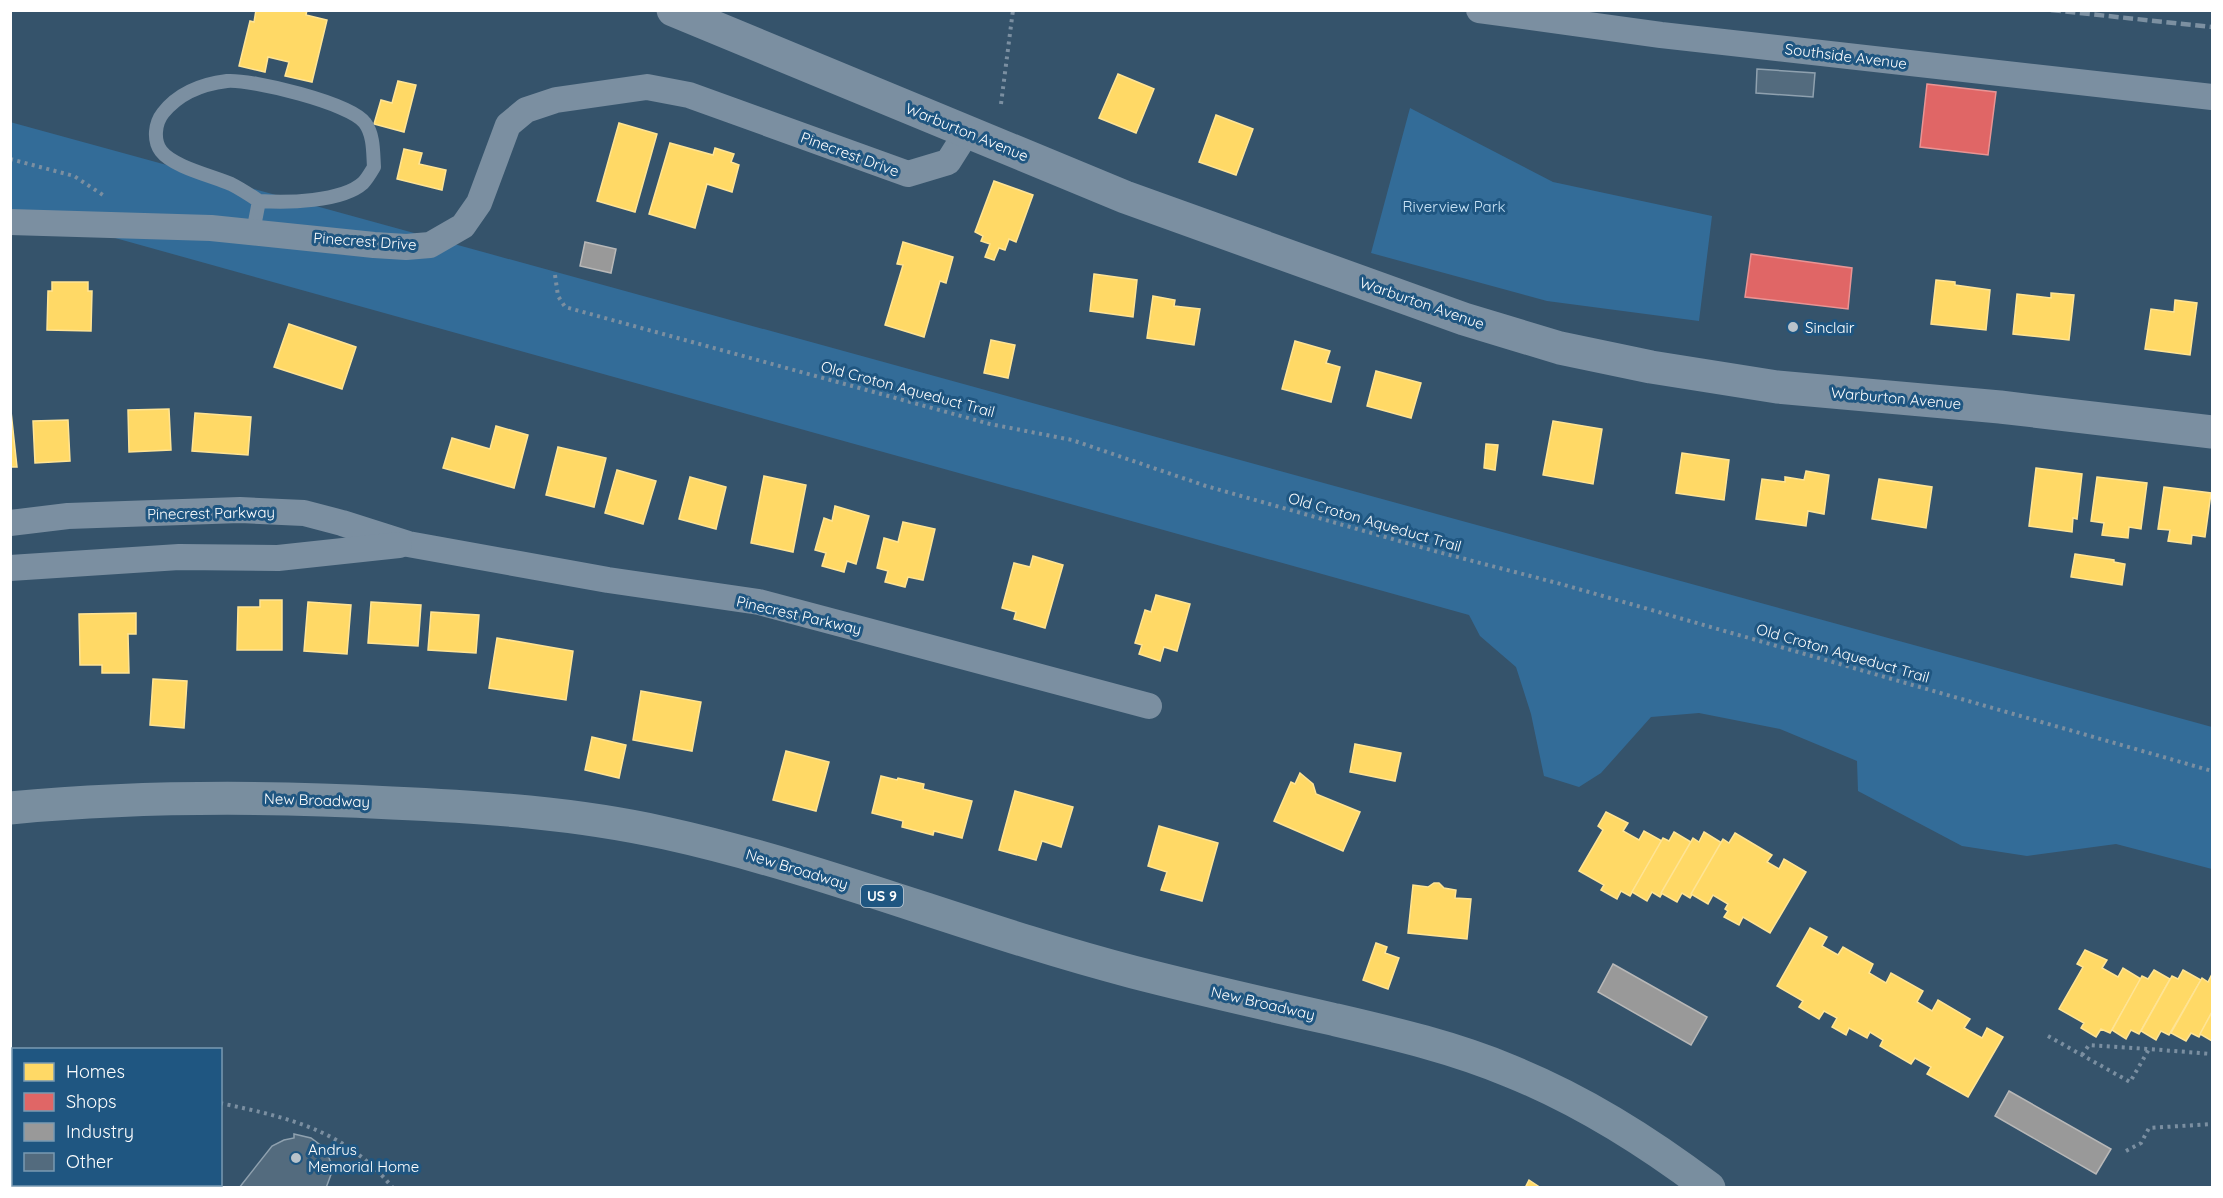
<svg xmlns="http://www.w3.org/2000/svg" width="2223" height="1198" font-family="Quicksand,sans-serif">
<style>
.green{fill:#336c98}
.homes{fill:#ffd966;stroke:#ffe494;stroke-width:1.5}
.shops{fill:#e06666;stroke:#e99494;stroke-width:1.5}
.industry{fill:#999;stroke:#b8b8b8;stroke-width:1.5}
.building{fill:#536b7e;stroke:#8fa1af;stroke-width:1.5}
.lines{fill:none;stroke-linecap:round;stroke-linejoin:round}
.path{stroke:#7b8fa1;stroke-width:4;stroke-dasharray:3 4.5;stroke-linecap:butt}
.service{stroke:#7b8fa1;stroke-width:14}
.minor{stroke:#7b8fa1;stroke-width:26}
.tertiary{stroke:#7b8fa1;stroke-width:33}
.primary{stroke:#798e9f;stroke-width:33}
.rail{stroke:#7c90a1;stroke-width:4.5;stroke-dasharray:10 4.5;stroke-linecap:butt}
.poi-dot{fill:#b8c3cb;stroke:#1f5681;stroke-width:2}
.labels{text-anchor:middle;dominant-baseline:central;stroke-width:6;stroke-linejoin:round;paint-order:stroke}
.shield{fill:#1f5681;stroke:#bcccd9;stroke-width:1.5}
.shield-label{font-size:14px;font-weight:bold;fill:#fff}
.street-label{font-size:15px;fill:#fff;stroke:#1f5681}
.park-label{font-size:15px;fill:#c9e3f6;stroke:#1f5681}
.poi-label{font-size:15px;fill:#fff;stroke:#1f5681;text-anchor:start}
</style>
<rect width="100%" height="100%" fill="#35536b"/>
<!-- green -->
<g class="green">
<path d="M1410 108 1553 182 1712 216 1699 321 1547 301 1371 253Z"/>
<path d="M10 122 2212 727V869L2116 844 2027 856 1962 846 1858 791 1857 761 1780 729 1699 713 1651 717 1601 773 1579 787 1544 776 1531 714 1516 667 1480 636 1469 615 11 209Z"/>
</g>
<!-- homes -->
<g class="homes">
<path d="M256 10H307L306 15 327 20 312 82 285 76 289 62 268 57 265 72 239 66 250 21 254 22Z"/>
<path d="M1118 74 1154 89 1136 133 1099 118Z"/>
<path d="M398 81 416 85 404 132 374 124 381 100 392 103Z"/>
<path d="M1216 115 1253 129 1236 175 1199 162Z"/>
<path d="M619 123 657 134 635 212 597 201Z"/>
<path d="M670 143 713 155 715 148 734 154 731 162 739 165 732 192 707 184 695 228 649 214Z"/>
<path d="M404 149 422 153 419 164 446 170 442 190 397 179Z"/>
<path d="M994 181 1033 195 1016 242 1009 239 1005 250 999 248 994 260 985 257 990 244 981 241 983 236 975 232Z"/>
<path d="M903 242 953 257 946 283 940 281 924 337 885 325 903 265 897 264Z"/>
<path d="M1094 274 1137 280 1133 317 1090 311Z"/>
<path d="M1936 280 1955 282V285L1990 290 1986 330 1931 324Z"/>
<path d="M52 282H88V291H92L91 331 47 330 48 291H52Z"/>
<path d="M2051 293 2074 295 2069 340 2013 334 2017 294 2051 298Z"/>
<path d="M1153 296 1175 300 1174 306 1200 309 1194 345 1147 338Z"/>
<path d="M2175 300 2197 303 2190 355 2145 349 2151 309 2174 312Z"/>
<path d="M289 324 356 347 342 389 274 367Z"/>
<path d="M991 340 1015 345 1008 378 984 373Z"/>
<path d="M1295 341 1330 351 1326 363 1340 367 1331 402 1282 389Z"/>
<path d="M1376 371 1421 383 1411 418 1367 406Z"/>
<path d="M10 402 17 467H10Z"/>
<path d="M169 409 171 450 129 452 128 410Z"/>
<path d="M195 413 251 417 248 455 192 451Z"/>
<path d="M68 420 70 461 35 463 33 421Z"/>
<path d="M1553 421 1602 429 1593 484 1543 475Z"/>
<path d="M496 426 528 435 514 488 443 468 452 438 490 449Z"/>
<path d="M1486 444 1498 445 1495 470 1484 468Z"/>
<path d="M558 447 606 458 594 507 546 495Z"/>
<path d="M1682 453 1729 460 1724 500 1676 493Z"/>
<path d="M2036 468 2082 474 2077 519 2073 518 2072 532 2029 526Z"/>
<path d="M617 470 656 481 643 524 605 513Z"/>
<path d="M1806 471 1829 475 1824 514 1808 511 1806 526 1756 519 1762 479 1785 482V477L1804 480Z"/>
<path d="M764 476 806 485 793 552 751 543Z"/>
<path d="M690 477 726 487 716 529 679 519Z"/>
<path d="M2097 477 2147 483 2141 529 2129 527 2128 538 2102 535 2104 523 2091 521Z"/>
<path d="M1879 479 1932 487 1926 528 1872 519Z"/>
<path d="M2164 487 2211 493 2205 537 2192 535 2191 544 2168 541 2170 530 2158 529Z"/>
<path d="M835 506 869 516 856 564 847 561 844 572 822 566 826 553 815 550 824 518 832 521Z"/>
<path d="M903 522 935 529 923 580 908 577 905 587 885 582 888 571 877 568 884 538 898 542Z"/>
<path d="M2075 554 2114 560V562L2125 564 2122 585 2071 577Z"/>
<path d="M1033 556 1063 565 1045 628 1014 619 1016 612 1002 608 1014 563 1030 567Z"/>
<path d="M1156 595 1190 604 1177 651 1164 647 1160 661 1139 654 1142 645 1135 643 1145 610 1151 612Z"/>
<path d="M260 600H282V650H237L238 607H260Z"/>
<path d="M308 602 351 605 347 654 304 651Z"/>
<path d="M371 602 421 605 418 646 368 643Z"/>
<path d="M431 612 479 615 476 653 428 650Z"/>
<path d="M136 613V634H128L129 673H102V665H80L79 614Z"/>
<path d="M497 638 573 651 566 700 489 688Z"/>
<path d="M153 679 187 681 184 728 150 725Z"/>
<path d="M641 691 701 702 692 751 633 740Z"/>
<path d="M592 737 626 745 619 778 585 770Z"/>
<path d="M1355 744 1401 753 1395 781 1350 772Z"/>
<path d="M786 751 829 762 816 811 773 800Z"/>
<path d="M1300 773 1313 784 1316 794 1360 812 1343 851 1274 821 1291 782 1295 784Z"/>
<path d="M881 776 897 780 898 778 924 784 923 789 972 801 962 838 934 831 933 835 902 827 903 821 872 813Z"/>
<path d="M1015 791 1073 807 1061 847 1042 841 1036 860 999 850Z"/>
<path d="M1606 812 1628 823 1623 831 1639 840 1644 831 1662 841 1630 896 1621 891 1617 899 1601 890 1604 885 1579 871 1603 830 1598 826Z"/>
<path d="M1159 826 1218 843 1202 901 1161 890 1167 872 1148 866Z"/>
<path d="M1674 832 1691 842 1660 897 1652 892 1647 901 1632 892 1663 838 1669 841Z"/>
<path d="M1704 832 1722 843 1690 898 1682 893 1677 902 1661 893 1693 838 1699 842Z"/>
<path d="M1735 833 1772 855 1767 862 1779 869 1784 859 1806 872 1770 933 1743 917 1739 925 1724 917 1728 911 1725 909 1728 904 1713 895 1708 904 1691 894 1723 839 1729 843Z"/>
<path d="M1434 883H1439L1444 888 1456 890 1455 898 1471 899 1467 939 1408 933 1413 885 1428 887Z"/>
<path d="M1810 928 1827 937 1822 946 1838 955 1843 947 1873 964 1869 973 1886 983 1891 973 1923 991 1917 1002 1932 1011 1938 1000 1970 1019 1964 1028 1982 1038 1987 1028 2003 1037 1968 1097 1927 1074 1931 1067 1915 1058 1911 1064 1880 1046 1883 1040 1870 1032 1867 1038 1849 1028 1846 1035 1832 1027 1837 1018 1824 1011 1819 1019 1799 1007 1803 1001 1777 986Z"/>
<path d="M1376 943 1387 947 1385 953 1399 958 1388 989 1363 980Z"/>
<path d="M2085 950 2107 960 2102 968 2118 977 2123 968 2141 979 2110 1033 2101 1029 2096 1037 2081 1028 2084 1023 2059 1009 2083 967 2077 964Z"/>
<path d="M2154 970 2170 979 2139 1034 2131 1030 2126 1039 2112 1030 2142 976 2148 979Z"/>
<path d="M2183 970 2201 980 2169 1035 2161 1031 2156 1040 2141 1031 2172 976 2178 979Z"/>
<path d="M2212 974V1012L2199 1037 2191 1033 2186 1041 2171 1033 2202 978 2208 982Z"/>
<path d="M2212 1012V1041L2200 1034Z"/>
<path d="M1529 1180 1541 1188H1525Z"/>
</g>
<!-- shops -->
<g class="shops">
<path d="M1927 84 1996 92 1988 155 1920 147Z"/>
<path d="M1751 254 1852 268 1848 309 1745 297Z"/>
</g>
<!-- industry -->
<g class="industry">
<path d="M585 242 616 249 611 273 580 266Z"/>
<path d="M1613 964 1707 1017 1691 1045 1598 992Z"/>
<path d="M2009 1091 2111 1149 2096 1174 1995 1116Z"/>
</g>
<!-- building -->
<g class="building">
<path d="M1757 69 1815 73 1813 97 1756 93Z"/>
<path d="M294 1134 311 1138 323 1147 328 1155 333 1169 326 1188H239L272 1146 284 1140 294 1138Z"/>
<path d="M18 1184H80L84 1188H16Z"/>
</g>
<g class="lines">
<!-- path -->
<g class="path">
<path d="M1001 104 1013 10"/>
<path d="M10 159 74 176 106 197"/>
<path d="M555 275 558 296 565 307 990 424 1072 440 1206 486 1438 552 1561 584 2212 771"/>
<path d="M2048 1036 2130 1082 2149 1049 2212 1054"/>
<path d="M2082 1055 2089 1045 2149 1049"/>
<path d="M220 1103C290 1118 345 1130 393 1188"/>
<path d="M10 1116 14 1117"/>
<path d="M10 1135 14 1136"/>
<path d="M2126 1151 2141 1143 2149 1128 2212 1124"/>
</g>
<!-- service -->
<path class="service" d="M253 232 259 201C250 195 241 189 231 184 213 176 173 167 161 151 153 140 155 123 163 113 178 94 202 84 227 81 251 79 351 103 365 123 374 135 373 153 374 167 371 172 367 179 363 183 342 202 286 203 259 201"/>
<!-- minor -->
<g class="minor">
<path d="M1479 10 1661 35 2212 97"/>
<path d="M10 222 211 228 374 245 406 247 430 245 463 226 479 203 508 125 526 110 556 100 647 87 689 95 908 174 948 162 967 132"/>
<path d="M10 523 68 516 240 510 304 513 342 523 408 544 608 580 759 602 1149 706"/>
<path d="M10 568 179 557 278 558 399 545"/>
</g>
<!-- tertiary -->
<path class="tertiary" d="M673 10 1125 197 1464 319 1560 348 1651 367 1777 387 2000 407 2212 432"/>
<!-- primary -->
<path class="primary" d="M10 808C138 796 264 796 392 803 483 807 575 813 665 833 824 868 975 931 1133 972 1199 989 1265 1004 1332 1019 1392 1033 1453 1047 1510 1071 1582 1100 1647 1141 1709 1188"/>
<!-- rail -->
<path class="rail" d="M2051 10 2212 27"/>
</g>
<!-- markers -->
<g class="poi-dot">
<circle cx="1793" cy="327" r="6"/>
<circle cx="296" cy="1158" r="6"/>
</g>
<g class="labels">
<!-- shield labels -->
<rect class="shield" x="861" y="885" width="42" height="22" rx="4.5"/>
<g class="shield-label">
<text x="882" y="896">US 9</text>
</g>
<!-- street labels -->
<g class="street-label">
<text transform="translate(1846 56) rotate(7)">Southside Avenue</text>
<text transform="translate(967 132) rotate(22)">Warburton Avenue</text>
<text transform="translate(850 154) rotate(20)">Pinecrest Drive</text>
<text transform="translate(365 241) rotate(4)">Pinecrest Drive</text>
<text transform="translate(1422 303) rotate(19)">Warburton Avenue</text>
<text transform="translate(908 389) rotate(15)">Old Croton Aqueduct Trail</text>
<text transform="translate(1896 398) rotate(5)">Warburton Avenue</text>
<text transform="translate(211 513) rotate(-1)">Pinecrest Parkway</text>
<text transform="translate(1375 522) rotate(16)">Old Croton Aqueduct Trail</text>
<text transform="translate(799 615) rotate(13)">Pinecrest Parkway</text>
<text transform="translate(1843 653) rotate(16)">Old Croton Aqueduct Trail</text>
<text transform="translate(317 800) rotate(2)">New Broadway</text>
<text transform="translate(797 869) rotate(17)">New Broadway</text>
<text transform="translate(1263 1003) rotate(13)">New Broadway</text>
</g>
<!-- park labels -->
<g class="park-label">
<text x="1454" y="206">Riverview Park</text>
</g>
<!-- poi labels -->
<g class="poi-label">
<text x="1805" y="327">Sinclair</text>
<text x="308" y="1149">Andrus<tspan x="308" dy="17">Memorial Home</tspan></text>
</g>
</g>
<!-- border -->
<rect width="2223" height="1198" fill="none" stroke="#ffffff" stroke-width="24"/>
<!-- legend -->
<rect x="12" y="1048" width="210" height="138" fill="#1f5681" stroke="#799ab3" stroke-width="1.5"/>
<rect x="24" y="1063" width="30" height="18" fill="#ffd966" stroke="#799ab3" stroke-width="1.5"/>
<text x="66" y="1078" font-size="18" fill="#ffffff">Homes</text>
<rect x="24" y="1093" width="30" height="18" fill="#e06666" stroke="#799ab3" stroke-width="1.5"/>
<text x="66" y="1108" font-size="18" fill="#ffffff">Shops</text>
<rect x="24" y="1123" width="30" height="18" fill="#999999" stroke="#799ab3" stroke-width="1.5"/>
<text x="66" y="1138" font-size="18" fill="#ffffff">Industry</text>
<rect x="24" y="1153" width="30" height="18" fill="#536b7e" stroke="#799ab3" stroke-width="1.5"/>
<text x="66" y="1168" font-size="18" fill="#ffffff">Other</text>
</svg>
